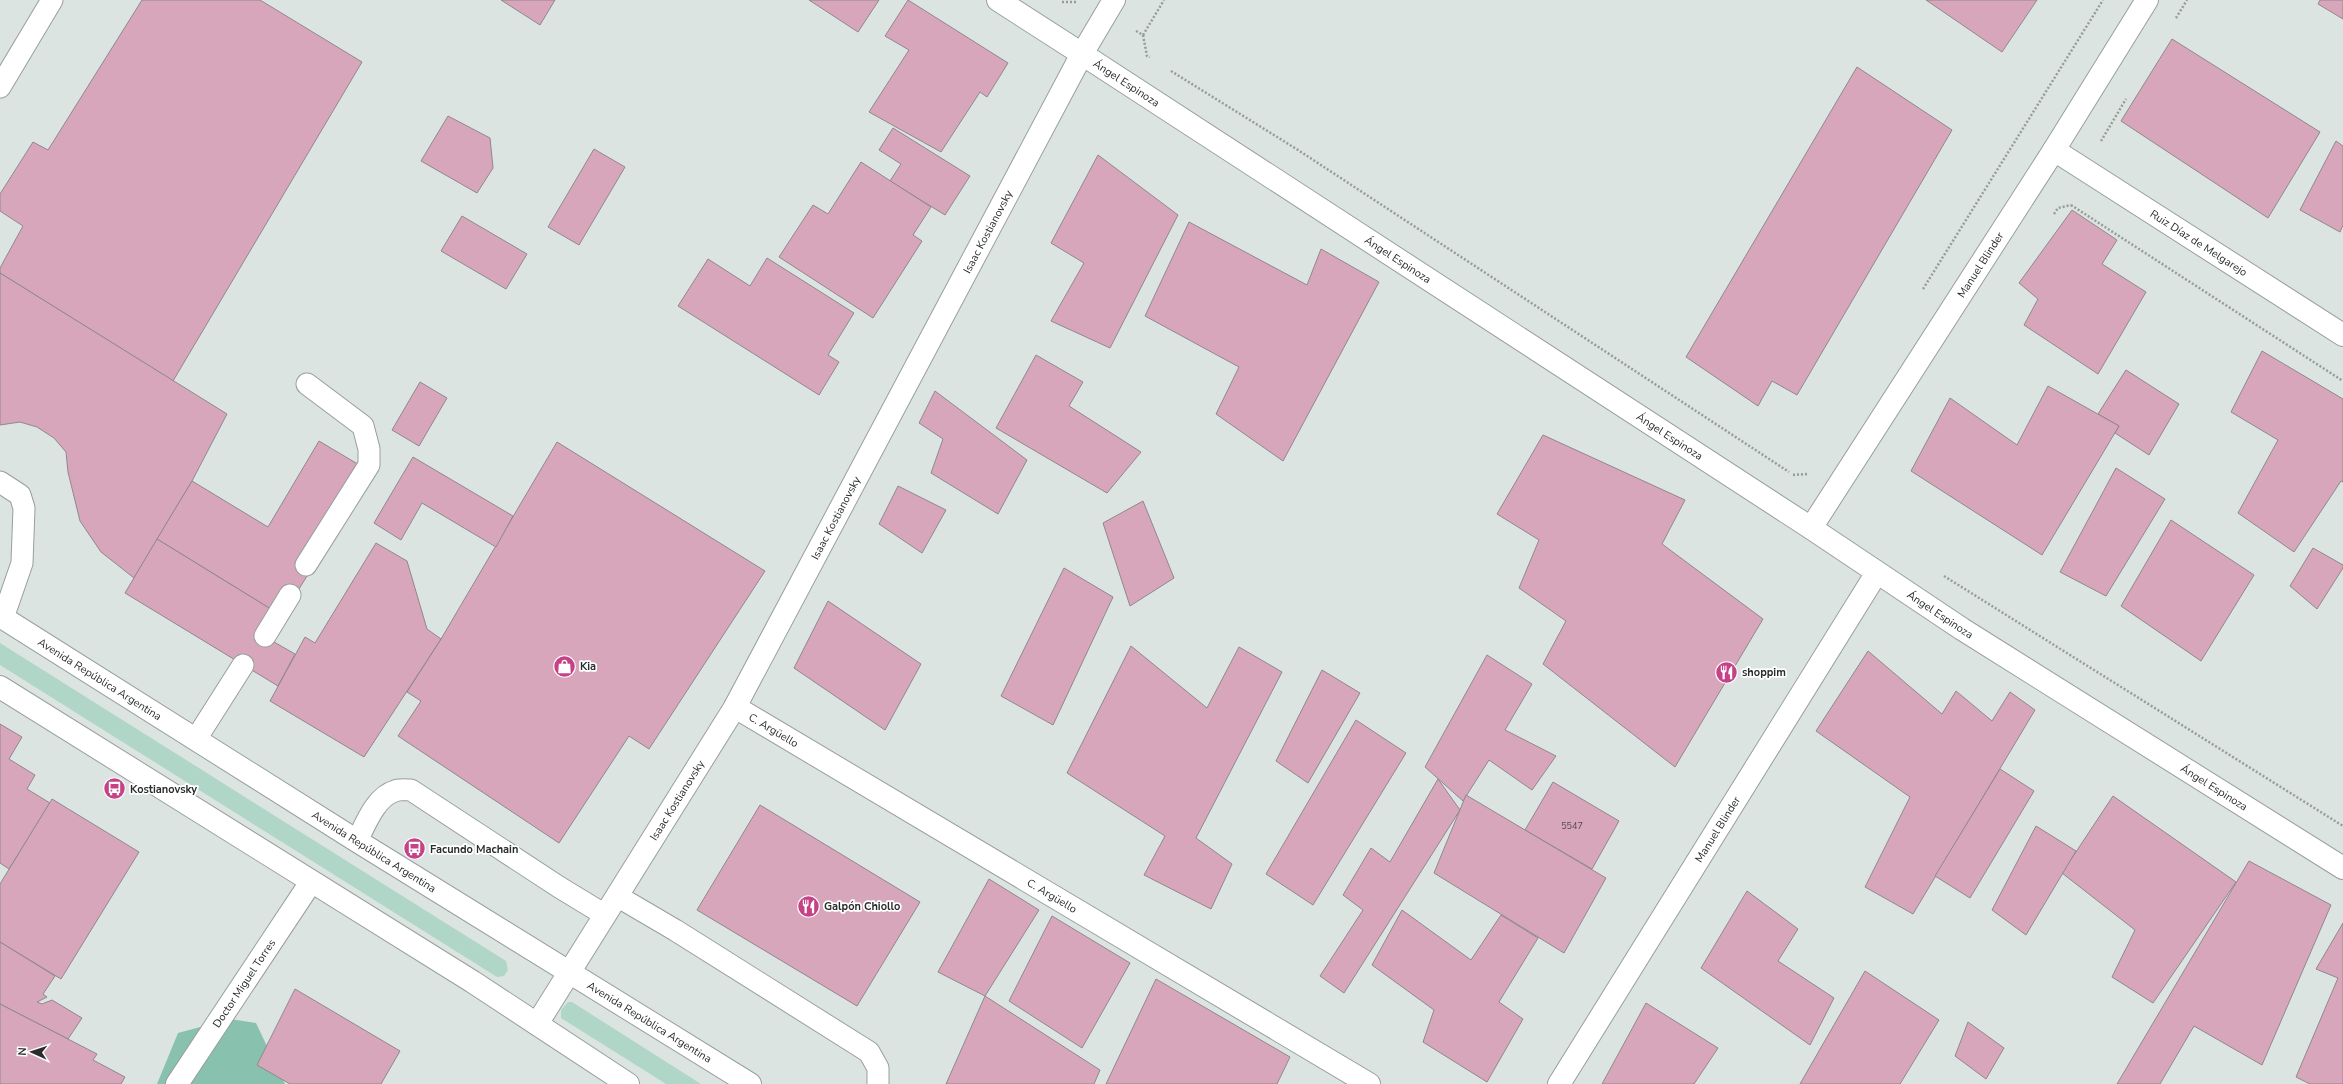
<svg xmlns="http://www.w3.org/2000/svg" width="2343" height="1084" font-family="'Nunito Sans',sans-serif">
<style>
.green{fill:#b0d6c8}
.forest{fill:#88c1ad}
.building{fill:#d8a6bb;stroke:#8f888b}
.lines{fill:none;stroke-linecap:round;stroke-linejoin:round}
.service-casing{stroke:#989f9c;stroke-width:23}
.minor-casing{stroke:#989f9c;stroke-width:24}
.tertiary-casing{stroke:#989f9c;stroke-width:24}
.trunk-casing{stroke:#989f9c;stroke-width:24}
.path{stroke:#959c99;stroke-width:2.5;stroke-dasharray:2 2;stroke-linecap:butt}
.service{stroke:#fff;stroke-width:21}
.minor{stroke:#fff;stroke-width:22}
.tertiary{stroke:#fff;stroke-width:22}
.trunk{stroke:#fff;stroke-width:22}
.labels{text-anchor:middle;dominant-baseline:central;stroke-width:3.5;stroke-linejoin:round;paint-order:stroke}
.number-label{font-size:9px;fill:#554a4f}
.street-label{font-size:11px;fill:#292c2b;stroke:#fff}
.poi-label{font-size:11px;font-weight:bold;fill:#292c2b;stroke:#fff;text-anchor:start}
</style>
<rect width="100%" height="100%" fill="#dce4e1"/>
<!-- green -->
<g class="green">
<path d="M0 643 506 961 508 970 504 976 497 977 0 665Z"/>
<path d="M568 1002H572L701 1084H666L561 1018V1010Z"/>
</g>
<!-- forest -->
<path class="forest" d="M230 1019 256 1023 285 1084H157L178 1033Z"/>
<!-- building -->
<g class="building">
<path d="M142 0H260L362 62 173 381 0 273V268L23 226 0 211V194L33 142 48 150Z"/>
<path d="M501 0H555L540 25Z"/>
<path d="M809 0H879L858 32Z"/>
<path d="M908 0 1008 63 987 97 980 92 941 152 869 112 909 50 885 36Z"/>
<path d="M1926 0H2037L2002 52Z"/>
<path d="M2320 0H2343V19L2318 4Z"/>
<path d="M2172 39 2320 132 2268 218 2121 121Z"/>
<path d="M1857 67 1952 130 1797 395 1772 381 1758 406 1686 357Z"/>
<path d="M448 116 490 138 493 168 477 193 421 161Z"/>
<path d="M893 128 970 176 945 215 890 181 901 164 879 150Z"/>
<path d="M2336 141 2343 146V225L2340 232 2300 210Z"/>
<path d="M594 149 625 167 579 245 548 227Z"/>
<path d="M1098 155 1178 215 1110 348 1051 321 1084 263 1051 243Z"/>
<path d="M861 162 931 207 913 235 922 241 873 318 779 257 813 205 828 214Z"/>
<path d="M2072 210 2117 240 2102 264 2146 292 2098 374 2024 325 2038 299 2019 283Z"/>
<path d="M462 216 527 254 506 289 441 251Z"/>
<path d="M1189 222 1307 285 1321 249 1379 282 1283 461 1216 414 1239 367 1145 316Z"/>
<path d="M767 258 854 313 828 355 839 362 819 395 678 306 708 259 750 286Z"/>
<path d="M0 273 227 414 192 481 134 578 101 552 80 521 68 472 66 452 54 438 37 427 20 422 0 425Z"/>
<path d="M2262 351 2343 399V482L2341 481 2294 552 2238 513 2278 440 2231 412Z"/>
<path d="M1036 355 1083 382 1069 406 1141 452 1107 493 996 428Z"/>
<path d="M2126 370 2179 404 2149 455 2115 433 2119 426 2098 414Z"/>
<path d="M420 382 447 398 419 446 392 430Z"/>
<path d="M2048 386 2119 426 2042 555 1911 471 1950 398 2017 445Z"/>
<path d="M935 391 1027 460 998 514 931 473 943 439 919 423Z"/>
<path d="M1543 435 1685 500 1662 544 1763 619 1675 767 1543 664 1566 621 1519 588 1539 540 1497 514Z"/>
<path d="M319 441 361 466 312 568 294 597 274 611 157 539 192 481 268 527Z"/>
<path d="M557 442 765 571 649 749 629 736 559 843 398 736 421 701 407 692 441 639Z"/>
<path d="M413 457 513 516 496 547 422 503 401 540 374 523Z"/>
<path d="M2116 468 2165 499 2106 596 2060 572Z"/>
<path d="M898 486 946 510 922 553 879 524Z"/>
<path d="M1143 501 1174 578 1130 606 1103 523Z"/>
<path d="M2171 520 2254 575 2201 661 2121 606Z"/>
<path d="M157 539 274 611 260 634 295 654 278 686 125 593Z"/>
<path d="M376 543 407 561 427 629 441 639 364 757 270 701 305 637 315 643Z"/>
<path d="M2313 548 2343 565V568L2317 609 2290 586Z"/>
<path d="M1064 568 1113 597 1053 725 1001 696Z"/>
<path d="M828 601 921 664 885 730 794 668Z"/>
<path d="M1131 646 1207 708 1239 647 1282 672 1196 838 1232 864 1211 909 1144 875 1165 836 1067 773Z"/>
<path d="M1868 651 1942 714 1956 691 1992 721 2010 692 2035 710 1913 914 1865 887 1910 797 1816 731Z"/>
<path d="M1487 655 1532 684 1505 730 1556 756 1532 790 1489 760 1463 801 1425 767Z"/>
<path d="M1322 670 1360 693 1308 783 1276 761Z"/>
<path d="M1356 720 1406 753 1313 905 1266 874Z"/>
<path d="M0 724 22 737 9 759 35 775 27 789 50 803 9 869 0 863Z"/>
<path d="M2000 769 2034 791 1970 898 1935 876Z"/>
<path d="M1438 779 1460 810 1344 993 1320 976 1363 910 1343 895 1371 848 1390 862Z"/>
<path d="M1553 782 1619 821 1592 869 1525 830Z"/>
<path d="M1466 795 1606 878 1564 953 1434 873Z"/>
<path d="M2113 796 2236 882 2153 1003 2112 977 2135 930 2062 873Z"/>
<path d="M52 799 139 852 61 979 0 942V884Z"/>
<path d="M760 805 920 902 857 1006 697 910Z"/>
<path d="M2036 826 2076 851 2026 935 1992 910Z"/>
<path d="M2249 861 2331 905 2262 1065 2194 1026 2160 1084H2117Z"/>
<path d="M989 879 1039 910 985 996 938 972Z"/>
<path d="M1747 891 1798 929 1778 961 1834 998 1810 1045 1701 968Z"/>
<path d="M1402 910 1471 960 1501 915 1538 938 1499 1002 1523 1019 1487 1082 1423 1042 1434 1010 1372 965Z"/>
<path d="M1052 916 1130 963 1082 1048 1009 1001Z"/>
<path d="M2343 923V1084H2310L2296 1077 2338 978 2316 969Z"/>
<path d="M0 942 55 976 43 994 47 997 37 1002 42 1004 52 1000 82 1018 68 1039 0 1004Z"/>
<path d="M1865 971 1939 1020 1900 1084H1800Z"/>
<path d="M1156 979 1290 1057 1277 1084H1106Z"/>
<path d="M295 989 400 1051 381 1084H290L257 1065Z"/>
<path d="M985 996 1100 1070 1094 1084H946Z"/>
<path d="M1646 1003 1718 1048 1694 1084H1602Z"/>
<path d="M0 1004 97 1054 93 1060 125 1077 121 1084H0Z"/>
<path d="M1968 1022 2004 1048 1986 1079 1955 1056Z"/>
</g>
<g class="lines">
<defs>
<g id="service">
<path d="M0 87 52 0"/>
<path d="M0 482 20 495 24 508 22 563 3 618"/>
<path d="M306 565 369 465V449L363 426 307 384"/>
<path d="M265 636 290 595"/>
<path d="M196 739 243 665"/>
<path d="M357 841C365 825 376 796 395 791 399 789 406 790 411 790L559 887 605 915"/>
<path d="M617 896 675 930 869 1052 878 1068V1084"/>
</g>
<g id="minor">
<path d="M998 0 1082 54"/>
<path id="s1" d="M2054 150 2343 335"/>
<path id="s2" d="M1811 528 2054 150 2147 0"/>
<path id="s3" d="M177 1084 311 882"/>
<path id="s4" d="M1559 1084 1876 574"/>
</g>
<g id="tertiary">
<path id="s5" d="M1082 54 1811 528 1962 629 2343 868"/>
<path id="s6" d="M735 707 1369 1084"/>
<path id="s7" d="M537 1024 735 707 1082 54 1114 0"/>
</g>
<g id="trunk">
<path id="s8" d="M0 616 357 841 750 1084"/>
<path d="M0 687 473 982 628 1084"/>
</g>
</defs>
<!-- service casing -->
<use href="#service" class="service-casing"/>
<!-- minor casing -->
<use href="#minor" class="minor-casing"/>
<!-- tertiary casing -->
<use href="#tertiary" class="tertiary-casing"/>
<!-- trunk casing -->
<use href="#trunk" class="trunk-casing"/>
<!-- path -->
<g class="path">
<path d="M1062 2H1077"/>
<path d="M2176 18 2187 0"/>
<path d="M1136 31 1143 35"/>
<path d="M1143 35 1147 56 1150 57"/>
<path d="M1143 35 1164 0"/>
<path d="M1171 71 1298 150 1789 472"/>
<path d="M2101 141 2126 99"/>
<path d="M2071 205 2343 381"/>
<path d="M2054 214 2058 208 2071 205"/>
<path d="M1923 289 2103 0"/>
<path d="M1793 475 1807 474"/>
<path d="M1944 576 2343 826"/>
</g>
<!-- service -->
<use href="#service" class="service"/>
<!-- minor -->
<use href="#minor" class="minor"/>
<!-- tertiary -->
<use href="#tertiary" class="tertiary"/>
<!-- trunk -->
<use href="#trunk" class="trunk"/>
</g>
<!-- icons -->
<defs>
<symbol id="shop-disc" viewBox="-11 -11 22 22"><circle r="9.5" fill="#c64287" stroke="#fff"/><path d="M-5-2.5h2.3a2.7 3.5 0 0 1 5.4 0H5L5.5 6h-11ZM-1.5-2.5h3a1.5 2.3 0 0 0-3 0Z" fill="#fff"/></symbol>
<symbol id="restaurant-disc" viewBox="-11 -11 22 22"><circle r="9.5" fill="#c64287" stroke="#fff"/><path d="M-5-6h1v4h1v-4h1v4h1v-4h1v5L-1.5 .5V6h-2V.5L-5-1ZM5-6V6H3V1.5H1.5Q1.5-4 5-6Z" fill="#fff"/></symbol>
<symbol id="bus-disc" viewBox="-11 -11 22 22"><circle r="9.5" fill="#c64287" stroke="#fff"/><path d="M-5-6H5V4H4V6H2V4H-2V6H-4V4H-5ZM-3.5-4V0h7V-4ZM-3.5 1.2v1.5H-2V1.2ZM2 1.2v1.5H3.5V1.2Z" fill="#fff"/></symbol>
</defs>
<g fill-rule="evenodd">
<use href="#shop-disc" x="552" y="654" width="25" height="25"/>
<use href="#restaurant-disc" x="1714" y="660" width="25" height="25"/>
<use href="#bus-disc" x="102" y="776" width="25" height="25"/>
<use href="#bus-disc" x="402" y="836" width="25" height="25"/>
<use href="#restaurant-disc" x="796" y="894" width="25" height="25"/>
</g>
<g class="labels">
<!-- number labels -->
<g class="number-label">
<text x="1572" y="826">5547</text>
</g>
<!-- street labels -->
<g class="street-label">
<text stroke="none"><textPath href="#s5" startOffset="53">Ángel Espinoza</textPath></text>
<text stroke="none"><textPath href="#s7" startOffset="912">Isaac Kostianovsky</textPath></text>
<text stroke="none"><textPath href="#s1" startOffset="172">Ruiz Díaz de Melgarejo</textPath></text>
<text stroke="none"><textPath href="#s5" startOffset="377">Ángel Espinoza</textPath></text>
<text stroke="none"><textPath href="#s2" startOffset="313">Manuel Blinder</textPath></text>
<text stroke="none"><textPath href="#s5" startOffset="701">Ángel Espinoza</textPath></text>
<text stroke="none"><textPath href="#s7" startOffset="588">Isaac Kostianovsky</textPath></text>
<text stroke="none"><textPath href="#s5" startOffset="1025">Ángel Espinoza</textPath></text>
<text stroke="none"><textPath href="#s8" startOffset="118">Avenida República Argentina</textPath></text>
<text stroke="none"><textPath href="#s6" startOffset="45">C. Argüello</textPath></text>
<text stroke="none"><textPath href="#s5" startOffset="1349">Ángel Espinoza</textPath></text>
<text stroke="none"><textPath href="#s7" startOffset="264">Isaac Kostianovsky</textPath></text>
<text stroke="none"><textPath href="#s4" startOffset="300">Manuel Blinder</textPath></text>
<text stroke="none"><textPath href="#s8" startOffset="442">Avenida República Argentina</textPath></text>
<text stroke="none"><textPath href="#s6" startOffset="369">C. Argüello</textPath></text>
<text stroke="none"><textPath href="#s3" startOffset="121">Doctor Miguel Torres</textPath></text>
<text stroke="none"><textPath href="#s8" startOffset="766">Avenida República Argentina</textPath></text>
</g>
<!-- poi labels -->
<g class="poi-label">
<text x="580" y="666">Kia</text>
<text x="1742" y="672">shoppim</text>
<text x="130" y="789">Kostianovsky</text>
<text x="430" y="849">Facundo Machain</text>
<text x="824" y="906">Galpón Chiollo</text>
</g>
</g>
<!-- north arrow -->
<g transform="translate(32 1052) rotate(273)" stroke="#ffffff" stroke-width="3" paint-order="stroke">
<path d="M0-3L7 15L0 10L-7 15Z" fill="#292c2b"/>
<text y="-6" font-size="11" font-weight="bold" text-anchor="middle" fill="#292c2b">N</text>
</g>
</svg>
